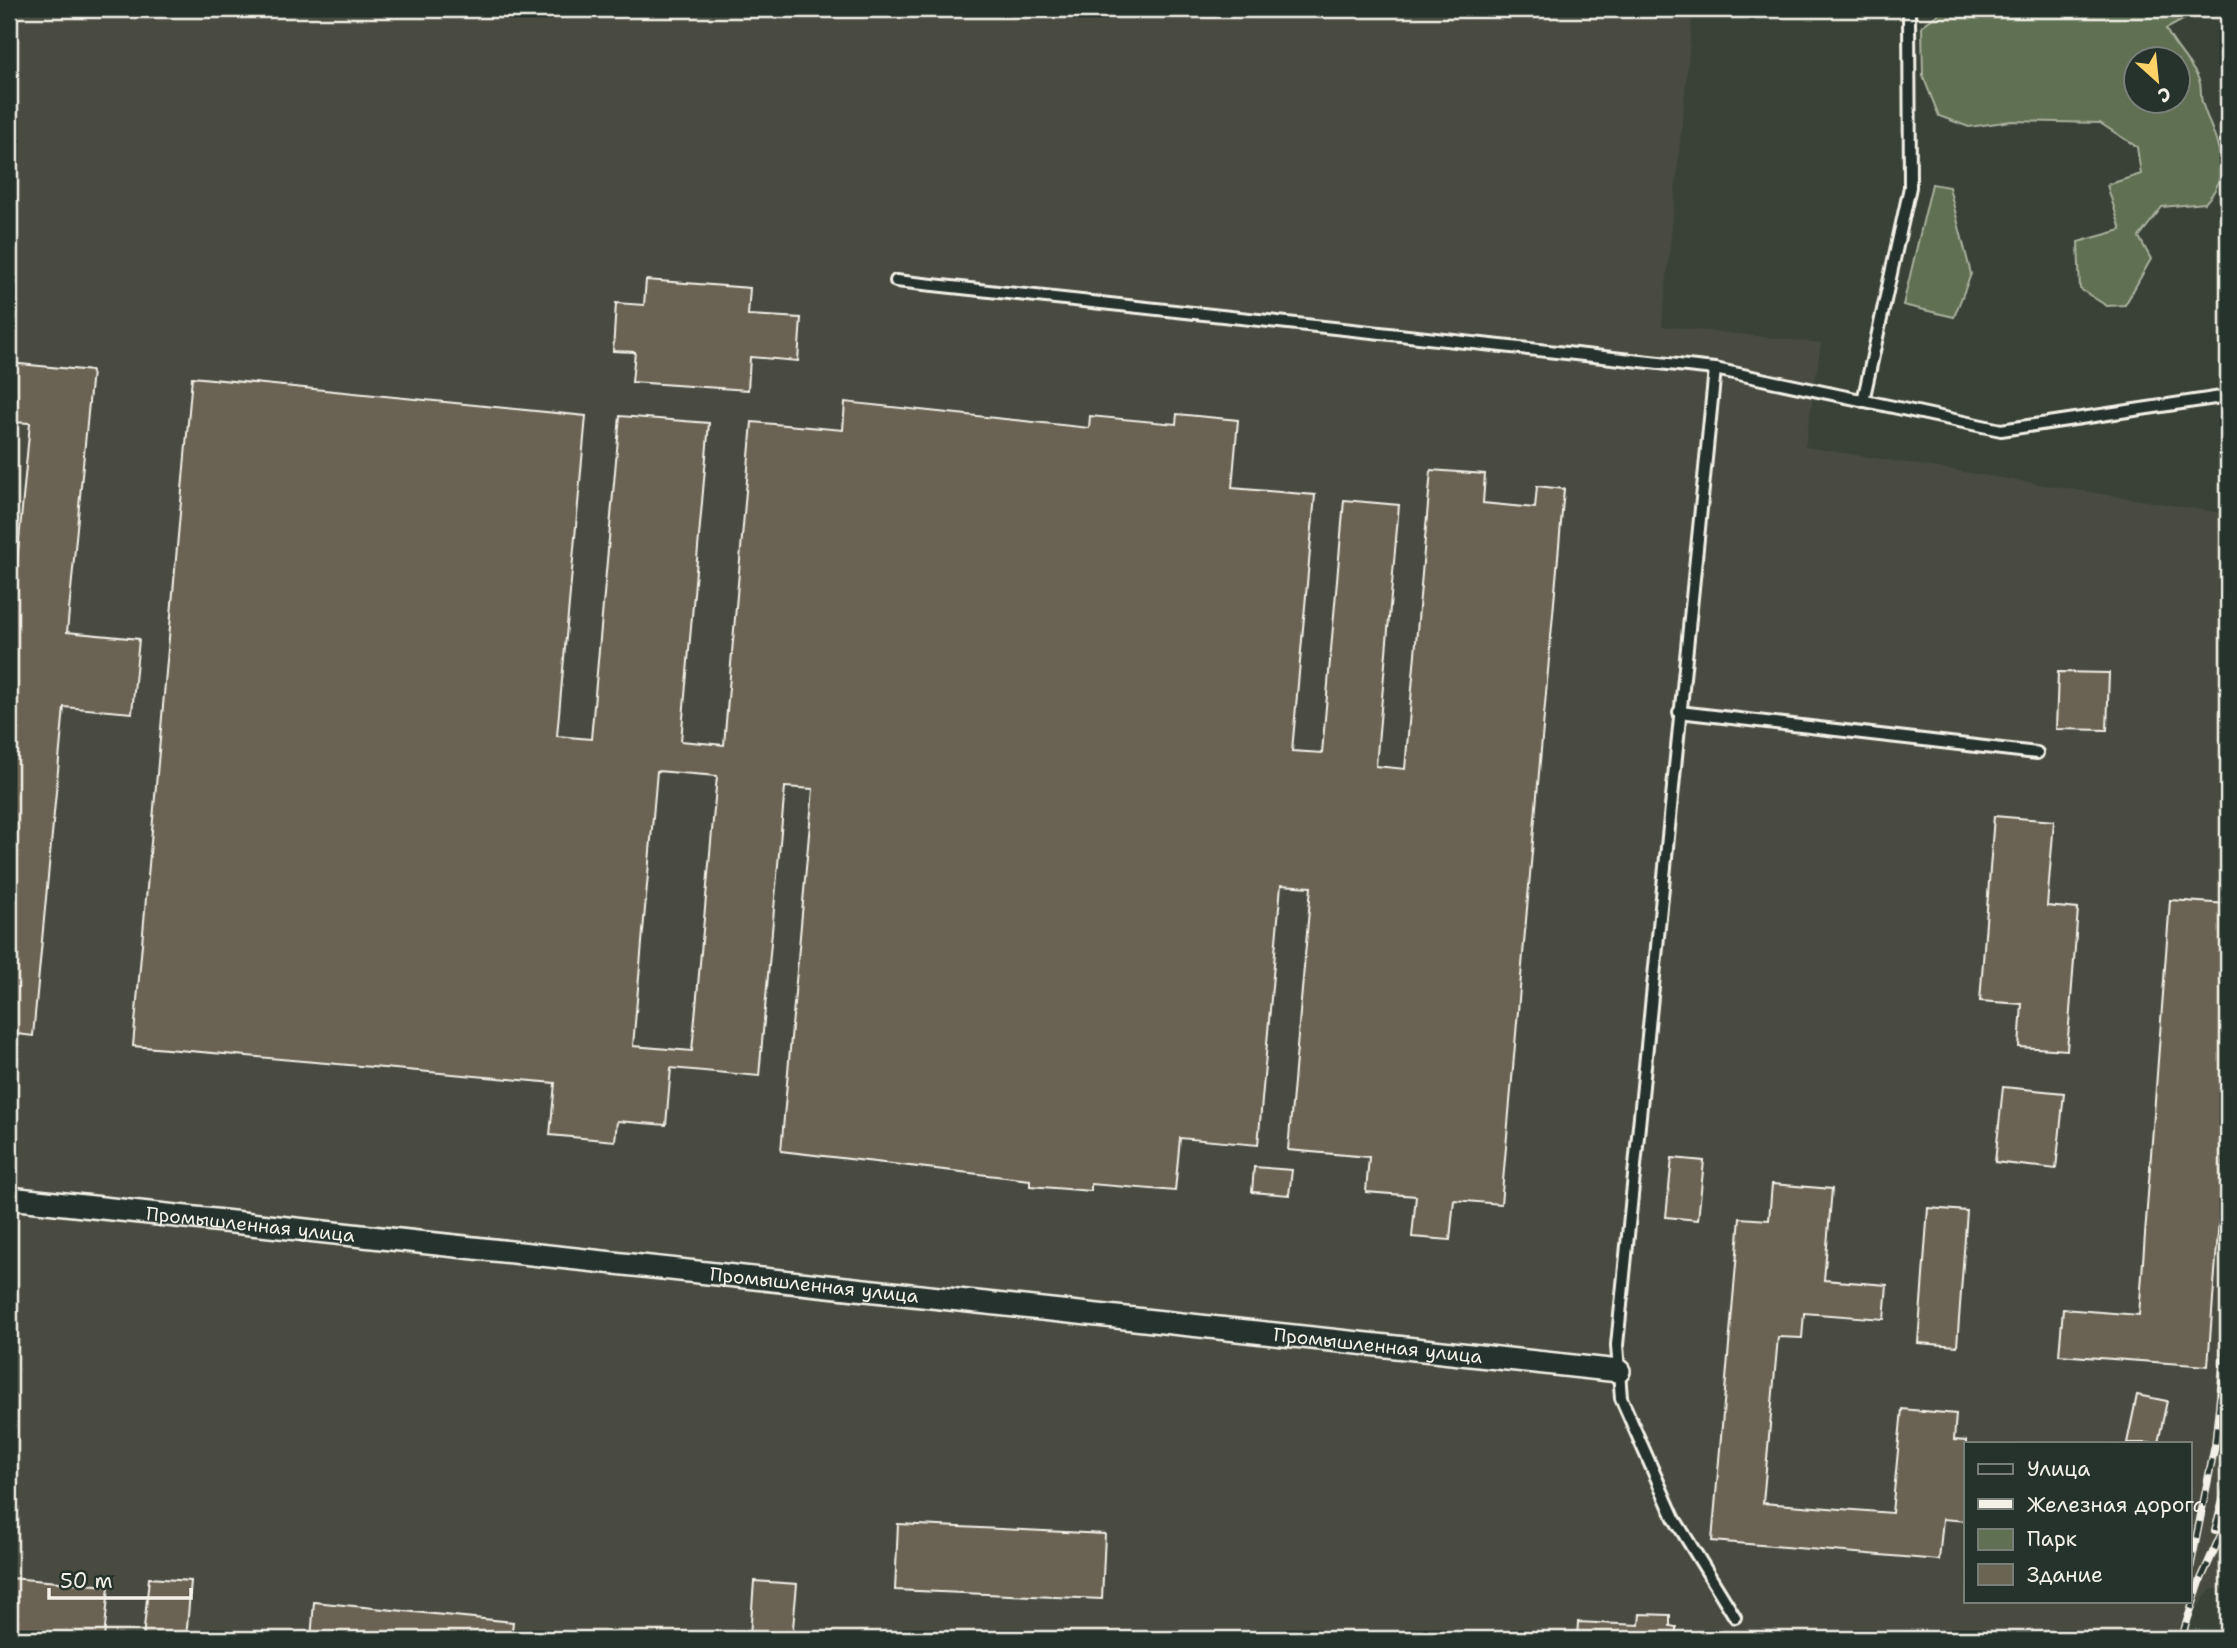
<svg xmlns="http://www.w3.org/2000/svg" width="2237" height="1648" font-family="'Shantell Sans',sans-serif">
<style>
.built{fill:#484c40;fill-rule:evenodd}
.green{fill:#607052;stroke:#aab09d;stroke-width:2;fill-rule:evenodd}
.building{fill:#6a6453;stroke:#f4f1e8;stroke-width:2;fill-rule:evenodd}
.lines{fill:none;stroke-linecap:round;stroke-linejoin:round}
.lane-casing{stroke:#f4f1e8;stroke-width:16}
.street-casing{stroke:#f4f1e8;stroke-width:26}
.lane{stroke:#26332d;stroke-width:10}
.street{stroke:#26332d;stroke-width:21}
.rail-casing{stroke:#f4f1e8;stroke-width:8}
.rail{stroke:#26332d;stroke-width:5;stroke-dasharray:16;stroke-linecap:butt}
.labels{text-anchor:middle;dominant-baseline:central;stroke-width:5;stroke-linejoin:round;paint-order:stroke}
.street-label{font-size:19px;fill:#f4f1e8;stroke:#26332d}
</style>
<rect width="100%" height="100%" fill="#3a4238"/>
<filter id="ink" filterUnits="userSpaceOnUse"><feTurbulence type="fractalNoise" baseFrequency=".0143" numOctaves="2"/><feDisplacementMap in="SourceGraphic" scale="14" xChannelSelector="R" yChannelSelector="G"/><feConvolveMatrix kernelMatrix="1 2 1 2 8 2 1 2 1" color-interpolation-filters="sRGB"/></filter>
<g filter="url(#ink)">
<!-- built -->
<g class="built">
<path d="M9 9H1693L1662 326 1821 343 1805 447 2228 514V1589H2211L2174 1639H9ZM1966 1443H2190V1601H1966Z"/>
<path d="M2223 9H2228V79L2217 78Z"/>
</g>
<!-- green -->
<g class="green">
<path d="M1945 9H1984L1991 13 2000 9H2203L2166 29C2174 47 2193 65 2199 80 2202 86 2200 95 2202 102 2213 138 2237 170 2205 203L2162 207 2139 237 2151 259 2125 305 2107 306 2080 289 2078 242 2121 230 2107 185 2141 174 2137 147 2100 123 2011 121 1969 127 1939 116 1923 76 1922 26ZM2136 60H2178V102H2136Z"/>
<path d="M1932 184 1949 187 1971 274 1954 317 1903 305Z"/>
</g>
<!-- building -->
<g class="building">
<path d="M646 280 750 288 748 315 801 318 798 361 750 357 748 390 632 382 635 352 613 351 616 303 644 305Z"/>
<path d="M9 363 92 371 67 632 139 639 132 713 64 707 33 1036 9 1033V648L30 423 9 422Z"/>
<path d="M192 377 586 416 557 736 591 739 620 416 709 423 681 741 724 745 752 422 843 430 845 402 1089 428 1090 416 1176 424 1177 414 1238 420 1232 488 1315 495 1292 751 1322 753 1344 500 1399 505 1376 766 1405 769 1431 470 1485 474 1483 503 1535 508 1537 486 1564 489 1501 1204 1454 1200 1450 1240 1412 1237 1416 1196 1366 1192 1369 1157 1288 1150 1311 887 1281 885 1258 1145 1180 1138 1175 1191 1091 1184V1191L1030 1186V1180L781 1151 813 789 785 787 759 1076 671 1068 666 1125 617 1121 615 1141 550 1135 555 1083 133 1046ZM657 771 717 776 692 1051 633 1046Z"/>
<path d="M2058 672 2109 673 2107 730 2056 729Z"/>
<path d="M1994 816 2054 821 2047 906 2078 909 2067 1050 2019 1047 2022 1004 1980 1001Z"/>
<path d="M2170 900 2228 904V1099L2208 1366 2059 1355 2063 1309 2139 1315Z"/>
<path d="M2003 1087 2064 1093 2056 1169 1995 1162Z"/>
<path d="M1672 1158 1704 1161 1698 1220 1666 1217Z"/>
<path d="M1254 1167 1292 1170 1289 1195 1252 1192Z"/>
<path d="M1772 1184 1832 1189 1824 1280 1887 1285 1884 1319 1804 1313 1802 1338 1778 1337 1763 1503 1892 1513 1902 1409 1956 1414 1954 1440 1966 1441V1521L1943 1519 1939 1560 1712 1541 1740 1218 1769 1220Z"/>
<path d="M1928 1208 1967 1211 1957 1346 1918 1343Z"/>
<path d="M2137 1395 2167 1401 2158 1443H2127Z"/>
<path d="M898 1524 1105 1534 1102 1599 895 1590Z"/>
<path d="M9 1578 109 1586 104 1639 9 1636Z"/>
<path d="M149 1578 191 1581 186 1639H143Z"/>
<path d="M754 1581 797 1584 792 1639 750 1636Z"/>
<path d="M314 1602 513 1622 511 1639H311Z"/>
<path d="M1640 1614 1670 1615V1626L1676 1627V1639H1577L1578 1622 1639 1625Z"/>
</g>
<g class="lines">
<defs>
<g id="lane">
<path d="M896 281 1715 369 2001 430 2228 396"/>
<path d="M1715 369 1617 1345 1621 1398 1674 1518 1735 1617"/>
<path d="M1863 401 1910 187 1909 13 1911 9"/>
<path d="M1679 712 2037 753"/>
</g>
<g id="street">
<path id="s1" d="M9 1198 1619 1371"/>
</g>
</defs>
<!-- lane casing -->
<use href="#lane" class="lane-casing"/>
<!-- street casing -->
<use href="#street" class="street-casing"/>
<!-- lane -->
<use href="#lane" class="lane"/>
<!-- street -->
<use href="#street" class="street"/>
<defs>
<g id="rail">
<path d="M2215 1530 2228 1482"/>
<path d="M2190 1569 2215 1445 2228 1320"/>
<path d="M2181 1639 2201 1579 2228 1519"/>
</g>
</defs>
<!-- rail casing -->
<use href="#rail" class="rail-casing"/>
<!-- rail -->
<use href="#rail" class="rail"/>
</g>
</g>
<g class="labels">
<!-- street labels -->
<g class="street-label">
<text stroke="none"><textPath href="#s1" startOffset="243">Промышленная улица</textPath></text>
<text stroke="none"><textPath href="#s1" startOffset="810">Промышленная улица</textPath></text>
<text stroke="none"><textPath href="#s1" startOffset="1377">Промышленная улица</textPath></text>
</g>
</g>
<!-- margin -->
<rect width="2237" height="1648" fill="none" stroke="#26332d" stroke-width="35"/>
<rect x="18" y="18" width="2202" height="1613" fill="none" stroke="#f4f1e8" stroke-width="2.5" filter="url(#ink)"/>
<!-- legend -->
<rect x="1964" y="1442" width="228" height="161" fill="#26332d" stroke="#787f78" stroke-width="2"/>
<rect x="1978" y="1464" width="35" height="10" fill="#26332d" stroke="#787f78" stroke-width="2"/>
<text x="2027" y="1476" font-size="21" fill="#f4f1e8">Улица</text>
<rect x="1978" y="1499" width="35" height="10" fill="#f4f1e8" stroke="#787f78" stroke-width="2"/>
<text x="2027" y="1512" font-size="21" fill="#f4f1e8">Железная дорога</text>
<rect x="1978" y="1529" width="35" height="21" fill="#607052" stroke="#787f78" stroke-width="2"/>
<text x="2027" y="1546" font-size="21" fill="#f4f1e8">Парк</text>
<rect x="1978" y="1564" width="35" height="21" fill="#6a6453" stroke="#787f78" stroke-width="2"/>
<text x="2027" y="1582" font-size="21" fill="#f4f1e8">Здание</text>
<!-- north arrow -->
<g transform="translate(2157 80) rotate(153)"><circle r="33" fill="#26332d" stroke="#787f78" stroke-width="2"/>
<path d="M0-5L12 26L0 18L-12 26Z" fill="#ffd166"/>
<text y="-10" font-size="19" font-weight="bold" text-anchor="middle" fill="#f4f1e8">С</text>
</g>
<!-- scale -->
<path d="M49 1588v10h142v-10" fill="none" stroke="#f4f1e8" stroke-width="3.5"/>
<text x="60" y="1588" font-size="21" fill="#f4f1e8" stroke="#26332d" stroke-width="5" paint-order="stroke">50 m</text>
</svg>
